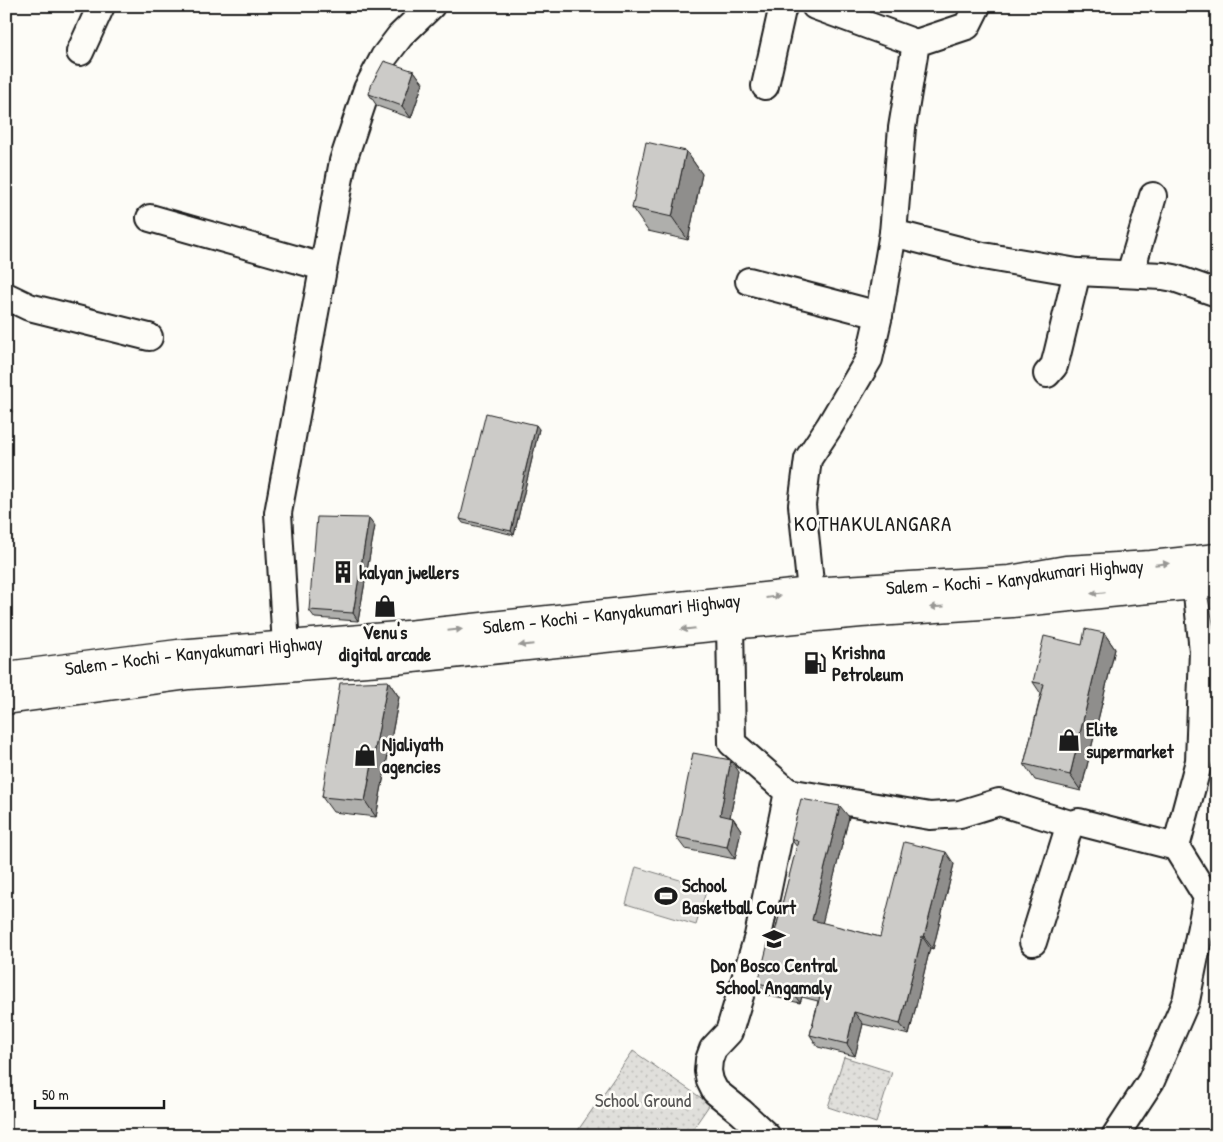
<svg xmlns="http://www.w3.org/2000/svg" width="1223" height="1142" font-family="'Patrick Hand',sans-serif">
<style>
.grass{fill:url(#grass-dots);stroke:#7e7e7c}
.pitch{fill:#e0dfdb;stroke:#7e7e7c}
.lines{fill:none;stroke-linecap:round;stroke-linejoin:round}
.minor-casing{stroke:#1c1c1c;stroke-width:30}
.highway-casing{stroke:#1c1c1c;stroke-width:31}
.minor{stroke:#fdfcf7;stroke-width:26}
.highway{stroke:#fdfcf7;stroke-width:28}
.wall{fill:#afafac;stroke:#1c1c1c}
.shaded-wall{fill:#8f8e8c;stroke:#1c1c1c}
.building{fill:#cccbc8;stroke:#1c1c1c}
.oneway{fill:#989794}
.labels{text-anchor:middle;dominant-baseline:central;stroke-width:5;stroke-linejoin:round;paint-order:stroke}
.poi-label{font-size:19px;font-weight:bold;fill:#1c1c1c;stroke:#fdfcf7;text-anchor:start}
.street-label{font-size:19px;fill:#1c1c1c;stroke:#fdfcf7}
.park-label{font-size:19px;fill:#575655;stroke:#fdfcf7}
.quarter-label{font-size:21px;letter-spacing:1px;fill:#1c1c1c;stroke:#fdfcf7}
</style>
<defs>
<pattern id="grass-dots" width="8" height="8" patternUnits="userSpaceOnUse" patternTransform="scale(1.25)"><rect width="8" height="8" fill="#e0dfdb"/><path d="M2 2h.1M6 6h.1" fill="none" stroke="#c0bfbb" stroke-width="1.8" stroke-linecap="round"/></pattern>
</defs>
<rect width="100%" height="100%" fill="#fdfcf7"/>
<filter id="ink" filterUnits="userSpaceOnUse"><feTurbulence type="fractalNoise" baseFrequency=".02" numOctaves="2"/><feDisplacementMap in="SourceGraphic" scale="10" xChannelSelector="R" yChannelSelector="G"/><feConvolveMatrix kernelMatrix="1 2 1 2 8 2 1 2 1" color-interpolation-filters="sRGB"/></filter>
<g filter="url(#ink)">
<!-- grass -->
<g class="grass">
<path d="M633 1051 710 1104 688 1136H574Z"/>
<path d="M844 1057 892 1072 876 1123 828 1107Z"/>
</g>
<!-- pitch -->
<path class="pitch" d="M636 867 707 888 696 925 626 904Z"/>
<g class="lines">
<defs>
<g id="minor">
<path d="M815 6 916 43"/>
<path d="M80 52 101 6"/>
<path d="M765 86 782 10 784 6"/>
<path d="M150 218 323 267"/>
<path d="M893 233 983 256 1077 272 1163 276 1174 278 1217 293"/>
<path d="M1130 274 1153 196"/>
<path d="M749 281 879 315"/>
<path d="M6 296 29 307 149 337"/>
<path d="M1047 374 1054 366 1057 355 1077 272"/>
<path d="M811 592 802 505 808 459 829 427 869 359 879 315 893 233 902 128 916 43 967 26 977 6"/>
<path d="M730 625 732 743 788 792 758 936 729 1032 713 1049 709 1060 708 1071 710 1081 715 1091 741 1112 767 1136"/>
<path d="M286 646 278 513 343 161 367 89 384 57 400 36 431 6"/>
<path d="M788 792 930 816 960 814 999 802 1070 824 1079 822 1176 847"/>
<path d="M1033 942 1070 824"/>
<path d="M1115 1136 1151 1081 1186 1001 1207 897 1176 847 1199 761 1203 651 1196 585"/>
</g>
<g id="highway">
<path id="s1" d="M6 676 178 654 398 636 811 592 1010 580 1066 570 1151 565 1217 558"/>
<path d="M6 700 189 675 394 660 730 625 861 613 1012 603 1138 590 1217 583"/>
</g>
</defs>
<!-- minor casing -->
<use href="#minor" class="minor-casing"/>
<!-- highway casing -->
<use href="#highway" class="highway-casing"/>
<!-- minor -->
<use href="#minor" class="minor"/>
<!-- highway -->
<use href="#highway" class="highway"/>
</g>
<!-- wall -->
<g class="wall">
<path d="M414 71 423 83 411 118 377 106 369 94Z"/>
<path d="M686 151 702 174 688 240 648 231 632 208Z"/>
<path d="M539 429 514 535 463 523 460 519Z"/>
<path d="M369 518 375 526 358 621 315 618 309 610Z"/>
<path d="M1104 633 1115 649 1081 791 1035 780 1024 764 1041 694 1033 682 1082 645Z"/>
<path d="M388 681 399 697 376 817 333 812 322 797Z"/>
<path d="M739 772 730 817 733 818 741 830 735 859 685 849 676 837Z"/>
<path d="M849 817 822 923 880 937 954 864 933 949 930 948 909 1035 863 1024 855 1056 818 1047 810 1035 818 1001 802 997 800 1003 766 995 758 983 774 936 797 847 791 839Z"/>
</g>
<!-- shaded-wall -->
<g class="shaded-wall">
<path d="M414 71 423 83 411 118 402 106Z"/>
<path d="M686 151 702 174 688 240 672 217Z"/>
<path d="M6 403 12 411 6 433Z"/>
<path d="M536 425 539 429 514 535 511 531Z"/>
<path d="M369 518 375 526 358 621 353 613Z"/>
<path d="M1104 633 1115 649 1081 791 1070 775Z"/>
<path d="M388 681 399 697 376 817 365 801Z"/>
<path d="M731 760 739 772 728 827 720 815Z"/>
<path d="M840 806 849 817 820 932 812 920Z"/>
<path d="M733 818 741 830 735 859 727 847Z"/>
<path d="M946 852 954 864 933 949 924 937Z"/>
<path d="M922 936 930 948 909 1035 900 1024Z"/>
<path d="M794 985 802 997 800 1003 792 991Z"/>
<path d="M854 1012 863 1024 855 1056 847 1044Z"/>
</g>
<!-- building -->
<g class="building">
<path d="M384 61 414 71 402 106 369 94 372 83Z"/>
<path d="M646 142 686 151 672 217 632 208Z"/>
<path d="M486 413 536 425 511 531 460 519Z"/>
<path d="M317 517 369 518 353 613 309 610Z"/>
<path d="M1217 597V643L1208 598Z"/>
<path d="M1085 629 1104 633 1070 775 1024 764 1044 684 1033 682 1044 636 1082 645Z"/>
<path d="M388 681 365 801 322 797 340 683Z"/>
<path d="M693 753 731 760 720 815 733 818 727 847 676 837Z"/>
<path d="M801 799 840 806 812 920 880 937 904 842 946 852 924 937 922 936 900 1024 854 1012 847 1044 810 1035 821 992 794 985 792 991 758 983 770 935 774 936 798 841 791 839Z"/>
</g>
<!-- one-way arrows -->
<defs><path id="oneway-solid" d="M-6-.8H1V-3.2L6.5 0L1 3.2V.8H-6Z" transform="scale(1.25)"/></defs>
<g class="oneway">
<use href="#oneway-solid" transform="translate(1162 564) rotate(-6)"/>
<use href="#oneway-solid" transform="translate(1098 593) rotate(174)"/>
<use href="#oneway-solid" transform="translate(773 597) rotate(-7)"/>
<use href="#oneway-solid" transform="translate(937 607) rotate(176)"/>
<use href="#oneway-solid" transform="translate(688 629) rotate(174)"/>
<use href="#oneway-solid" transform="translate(455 630) rotate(-6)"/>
<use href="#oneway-solid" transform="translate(526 645) rotate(174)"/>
</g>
</g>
<!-- icons -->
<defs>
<symbol id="building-bare" viewBox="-9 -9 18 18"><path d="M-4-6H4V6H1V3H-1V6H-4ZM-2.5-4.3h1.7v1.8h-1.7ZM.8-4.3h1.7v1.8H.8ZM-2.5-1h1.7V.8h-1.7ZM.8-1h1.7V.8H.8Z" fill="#1c1c1c" stroke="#fdfcf7" stroke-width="2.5" paint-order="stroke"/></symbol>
<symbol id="shop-bare" viewBox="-9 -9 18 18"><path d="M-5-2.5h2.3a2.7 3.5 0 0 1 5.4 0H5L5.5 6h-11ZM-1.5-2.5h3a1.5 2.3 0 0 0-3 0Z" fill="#1c1c1c" stroke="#fdfcf7" stroke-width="2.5" paint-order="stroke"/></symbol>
<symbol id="fuel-bare" viewBox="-9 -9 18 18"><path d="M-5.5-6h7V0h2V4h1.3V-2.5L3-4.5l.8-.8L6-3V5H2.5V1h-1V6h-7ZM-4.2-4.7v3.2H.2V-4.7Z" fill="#1c1c1c" stroke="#fdfcf7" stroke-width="2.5" paint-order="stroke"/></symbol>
<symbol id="stadium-bare" viewBox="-9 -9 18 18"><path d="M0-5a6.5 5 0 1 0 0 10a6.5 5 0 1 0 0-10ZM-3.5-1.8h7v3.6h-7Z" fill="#1c1c1c" stroke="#fdfcf7" stroke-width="2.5" paint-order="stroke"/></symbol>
<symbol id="school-bare" viewBox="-9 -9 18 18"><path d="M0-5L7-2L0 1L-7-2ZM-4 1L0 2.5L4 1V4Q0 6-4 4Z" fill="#1c1c1c" stroke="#fdfcf7" stroke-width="2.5" paint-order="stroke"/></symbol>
</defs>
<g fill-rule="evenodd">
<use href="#building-bare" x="327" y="556" width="32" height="32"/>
<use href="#shop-bare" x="369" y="590" width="32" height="32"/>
<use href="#fuel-bare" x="799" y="647" width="32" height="32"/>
<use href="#shop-bare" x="1053" y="724" width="32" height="32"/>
<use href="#shop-bare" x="349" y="739" width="32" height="32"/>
<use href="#stadium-bare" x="650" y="880" width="32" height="32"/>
<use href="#school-bare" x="758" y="923" width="32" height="32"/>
</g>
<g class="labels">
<!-- poi labels -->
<g class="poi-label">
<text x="359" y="572">kalyan jwellers</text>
<text x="385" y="632" text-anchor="middle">Venu's<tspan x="385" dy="22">digital arcade</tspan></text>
<text x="832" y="652">Krishna<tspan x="832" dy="22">Petroleum</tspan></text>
<text x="1086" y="729">Elite<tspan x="1086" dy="22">supermarket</tspan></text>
<text x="382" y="744">Njaliyath<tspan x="382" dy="22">agencies</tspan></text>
<text x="682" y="885">School<tspan x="682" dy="22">Basketball Court</tspan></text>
<text x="774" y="965" text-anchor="middle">Don Bosco Central<tspan x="774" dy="22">School Angamaly</tspan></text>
</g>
<!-- street labels -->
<g class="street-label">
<text stroke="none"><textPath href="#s1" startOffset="1014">Salem - Kochi - Kanyakumari Highway</textPath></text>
<text stroke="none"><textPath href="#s1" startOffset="609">Salem - Kochi - Kanyakumari Highway</textPath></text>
<text stroke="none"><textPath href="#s1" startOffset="189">Salem - Kochi - Kanyakumari Highway</textPath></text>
</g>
<!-- park labels -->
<g class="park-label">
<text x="643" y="1100">School Ground</text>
</g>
<!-- quarter labels -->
<g class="quarter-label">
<text x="873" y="523">KOTHAKULANGARA</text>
</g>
</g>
<!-- margin -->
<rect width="1223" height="1142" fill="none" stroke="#fdfcf7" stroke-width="25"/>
<rect x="12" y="12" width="1198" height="1117" fill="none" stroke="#1c1c1c" stroke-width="2" filter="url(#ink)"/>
<!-- scale -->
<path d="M35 1100v8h129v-8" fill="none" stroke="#1c1c1c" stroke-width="2.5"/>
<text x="42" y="1100" font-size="15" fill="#1c1c1c" stroke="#fdfcf7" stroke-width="4" paint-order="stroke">50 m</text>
</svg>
